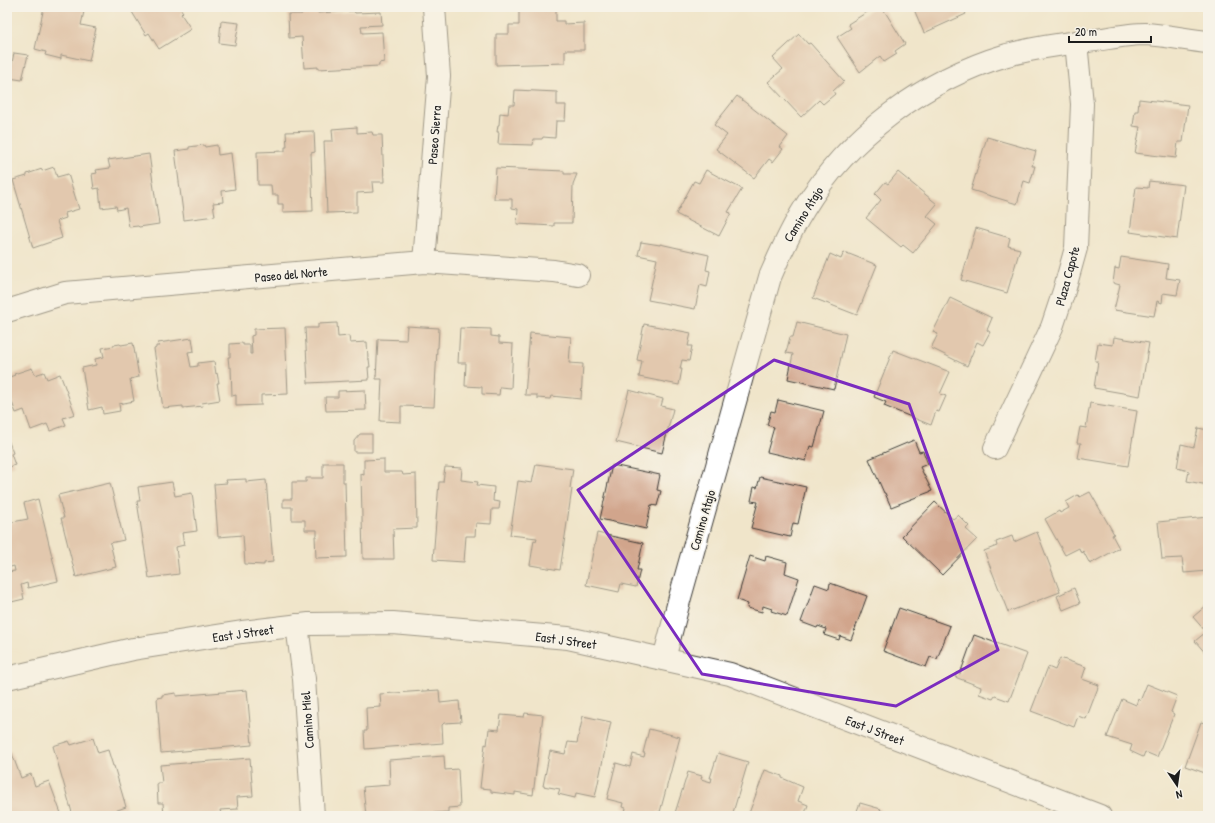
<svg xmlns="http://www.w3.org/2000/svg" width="1215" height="823" font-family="'Patrick Hand',sans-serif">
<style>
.building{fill:#d1a58c}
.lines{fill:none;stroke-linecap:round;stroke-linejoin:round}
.minor-casing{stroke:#3c3a36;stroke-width:24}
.tertiary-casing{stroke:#3c3a36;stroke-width:24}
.minor{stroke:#fff;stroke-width:22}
.tertiary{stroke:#fff;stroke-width:22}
.marked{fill:none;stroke:#7b2cbf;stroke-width:3;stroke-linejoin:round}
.labels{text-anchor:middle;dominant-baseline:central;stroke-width:3.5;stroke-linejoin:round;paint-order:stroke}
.street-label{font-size:13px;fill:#1c1c1c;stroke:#f7f3e8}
</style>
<rect width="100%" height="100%" fill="#f7f3e8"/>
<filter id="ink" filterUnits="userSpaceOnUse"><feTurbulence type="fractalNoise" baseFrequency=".025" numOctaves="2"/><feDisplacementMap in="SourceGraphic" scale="8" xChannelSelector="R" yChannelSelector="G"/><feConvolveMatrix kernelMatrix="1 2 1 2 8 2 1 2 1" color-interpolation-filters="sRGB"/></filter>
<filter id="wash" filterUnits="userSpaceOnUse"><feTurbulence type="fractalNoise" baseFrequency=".012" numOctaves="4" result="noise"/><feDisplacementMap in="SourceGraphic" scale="16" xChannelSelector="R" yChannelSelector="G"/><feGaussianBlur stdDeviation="0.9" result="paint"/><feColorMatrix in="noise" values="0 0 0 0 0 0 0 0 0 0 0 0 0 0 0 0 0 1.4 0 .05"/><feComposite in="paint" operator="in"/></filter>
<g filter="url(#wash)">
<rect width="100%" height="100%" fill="#f0e5ca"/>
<g id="blocks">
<!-- building -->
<g class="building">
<path d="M44 7H85L81 25 96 28 89 61 61 55V59L45 55 46 52 35 49Z"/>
<path d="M129 7H179L183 12 181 14 191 29 159 49 149 33 146 35Z"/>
<path d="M875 7H882L905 44 895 51 897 54 884 62 880 56 860 72 837 37 851 28 848 24Z"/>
<path d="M913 7H962L966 14 924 33Z"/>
<path d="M519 9H556V21H564V24L584 23V50H565V63L496 65V34H509V25H519Z"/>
<path d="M317 10 318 13 354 11 355 13 381 12 382 25 361 26 362 33 382 32 384 62 379 63V66L318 69V67L304 68 302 37 289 38 288 14H302L301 11Z"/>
<path d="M221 21 239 23 235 45 219 43Z"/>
<path d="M799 34 808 44 810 43 844 81 833 91 835 94 823 104 819 100 801 117 768 82 783 69 773 58Z"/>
<path d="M14 53 28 55 22 80 9 78Z"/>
<path d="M515 90 557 92V105H566L565 121H556L555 138 543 137 542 139H534L533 145 498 144 499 132H497L498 125H499L500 113 508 114 509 105H514Z"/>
<path d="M737 96 788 136 780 147 783 149 773 162 769 159 754 178 716 149 727 135 714 125Z"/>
<path d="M1139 99 1188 105 1183 142H1178L1176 158 1135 153 1140 127 1133 126 1135 111H1138Z"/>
<path d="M357 127V133L372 132 373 135H382L384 182H372L373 192 357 193V212L327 213 324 141H333L332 129Z"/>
<path d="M314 131 315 152 311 153 313 211 283 212V204H278V195H272L271 185H258L257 152 285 151V147H287L286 132Z"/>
<path d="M987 137 1036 151 1032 166H1035L1030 183 1024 181 1017 204 971 190Z"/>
<path d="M204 145 205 147 217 145 218 155 231 153 235 189 222 191 223 202 213 203 215 216 184 220 175 151 189 149V147Z"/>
<path d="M149 154 159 224 139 227 138 226 129 227 126 208 117 210 116 206 101 208 99 188 94 189 92 174 97 173 96 170 110 168 108 160Z"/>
<path d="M54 167 57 177 68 174 79 209 65 213 66 218 57 221 62 238 33 248 13 180 27 176V174L42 169V171Z"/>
<path d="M496 168 564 171V174H577L573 184 572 223H554V226L517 224 518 209 512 208V199H494Z"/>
<path d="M706 170 742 189 728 212 731 213 719 236 676 214 694 181 699 183Z"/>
<path d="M898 172 937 204 927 216 937 224 913 253 903 245 901 247 866 218 881 200 875 194 885 182 888 184Z"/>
<path d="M1149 181 1184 185 1177 239 1130 232 1136 187 1148 188Z"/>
<path d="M976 228 1010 238 1008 246 1020 249 1007 293 961 280Z"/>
<path d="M641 242 660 245V244L709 255 706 270 710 271 707 287 700 285 695 309 648 300 657 259 638 255Z"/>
<path d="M844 252 877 265 857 315 813 298 830 254 841 259Z"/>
<path d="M1121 257 1168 264 1166 278 1180 280 1177 295 1163 293 1162 303 1157 301 1154 316 1114 310 1120 285 1113 283 1115 268 1119 269Z"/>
<path d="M950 298 992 318 987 330 990 332 983 345 977 342 967 366 931 348 938 334 933 332Z"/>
<path d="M797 322 846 334 834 389 788 379 793 354 786 353 790 337H793Z"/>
<path d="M337 323 338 337 349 336 350 343 367 342 368 359H369L370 367H368L369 380 308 383 305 328H318V324Z"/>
<path d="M644 324 691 333 688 346H692L689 361 682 360 680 369H682L679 385 639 377 642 361 637 360Z"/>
<path d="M407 326 439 328 438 348H437L434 407 401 406V422L380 421 382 379H376L378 339 406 340Z"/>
<path d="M285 328 288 394 261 395V405L236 406V395L232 396 231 367H229L228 357H230V344L243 343V345H250V354H252L251 336 254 335V329Z"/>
<path d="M460 328 491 329V336L499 337V343L513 344 511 388 500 387 499 395 482 394V387L465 386 466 363H458Z"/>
<path d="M530 333 571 337 569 363 583 364 581 399 551 396 550 399 537 398V395H525Z"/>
<path d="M1114 337 1149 343 1140 396 1094 388 1098 361H1095L1098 343 1113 345Z"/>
<path d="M192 338 194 351 188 352 191 367 198 366V363L214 361 216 374 217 373 219 383H217L220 400 202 403 203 406 183 408V406L163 408 154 349 156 348V346H159L158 343Z"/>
<path d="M133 343 139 377 130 379 134 401 119 404 120 411 103 414 102 407 89 410 82 368 96 365 95 359 104 357 102 348 114 346V345L120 344 121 345Z"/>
<path d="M893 350 950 372 940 394 946 396 939 412 936 411 931 425 884 406 886 402 874 397Z"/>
<path d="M32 368 35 375 44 372 47 379 60 374 75 414 63 418 66 425 50 431 47 424 31 430 24 410 16 413 7 389V378L15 375 14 374Z"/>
<path d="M365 390 366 410 326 411 325 397H338V391Z"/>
<path d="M629 390 663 399 661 406 673 409 662 453 616 442Z"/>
<path d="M778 400 824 411 814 447 810 446 806 461 767 452 774 427 767 425 771 411 775 412Z"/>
<path d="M1090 403 1137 411 1128 466 1078 458 1081 443H1077L1080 427 1086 428Z"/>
<path d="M1198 428 1208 430V485L1187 481 1189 471 1177 468 1181 444 1194 447Z"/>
<path d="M360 434H372V452H354V441Z"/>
<path d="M7 437 13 453 11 454 15 465 7 468Z"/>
<path d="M914 440 919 452 923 451 928 464 920 467 932 491 891 507 885 493H884L869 459Z"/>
<path d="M384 459V472H402L403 475 416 474 417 528 393 529 394 559H363L361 474 364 475V460Z"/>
<path d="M323 463H343V482H345L347 557 316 558 315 536H317V530H305V520H292V507H283V499H292V482H306V478H323Z"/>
<path d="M536 464 573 469 570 488 572 489 560 570 530 565 534 540 536 541 537 538 510 535 518 481 532 483Z"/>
<path d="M612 465 660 475 657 490 661 491 657 506 651 505 646 529 600 519Z"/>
<path d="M445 467 462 468 461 480 478 482 477 485 494 487 493 501 500 502 499 509H492L491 524 476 523 475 536H466L464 562 433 560 439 482H443Z"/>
<path d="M760 477 806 487 798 524 793 523 790 537 751 528 758 502 751 501 754 487 757 488Z"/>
<path d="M246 479V482L266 480 273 562 264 563V565L245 564 243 535 218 537 214 484 227 483 226 480Z"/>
<path d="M172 482 175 496 192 493 197 531 182 533 184 545 176 547 179 574 149 578 137 501H140L138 487Z"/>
<path d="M110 483 124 540 110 543 116 567 76 577 61 518H64L58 495Z"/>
<path d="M1090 492 1114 534 1112 535 1119 548 1090 564 1083 551 1081 553 1079 548 1065 555 1045 519 1059 511 1060 513 1069 508 1066 502 1078 495 1080 497Z"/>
<path d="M38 499 58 581 28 588 27 583 21 585 24 599 7 603V572L15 571 14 566 7 568V523L28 519 24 503Z"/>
<path d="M935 502 953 519 958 515 969 526 966 529 977 539 942 575 902 536Z"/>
<path d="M1208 517V571L1184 573 1182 558 1162 559 1158 522Z"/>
<path d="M1037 532 1060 592 1008 612 984 551 997 546 996 542 1012 536 1014 542Z"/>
<path d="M597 533 643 543 637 570H640L636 587 621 584 619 592 586 585Z"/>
<path d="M750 556 765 561 766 556 787 562 785 573 799 578 787 616 771 611 772 609 763 606 762 612 747 608 748 604 737 600Z"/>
<path d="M830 583 867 596 851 640 840 636 839 640 824 635 826 629 818 626 817 628 801 622 815 584 829 589Z"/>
<path d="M1074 588 1080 603 1063 610 1057 596Z"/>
<path d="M1208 604V656L1195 641 1206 632 1193 617Z"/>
<path d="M899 608 950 626 937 659 930 657 926 667 883 651Z"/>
<path d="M974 635 1027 654 1009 701 995 696 993 699 979 694 981 687 955 677 957 673 960 674Z"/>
<path d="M1060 658 1086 667 1082 679 1099 685 1086 719 1078 716 1074 727 1031 711 1048 667 1055 670Z"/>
<path d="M1147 684 1177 696 1171 712 1174 714 1157 757 1145 752 1143 757 1130 751 1132 745 1107 737 1122 699 1136 705 1138 699 1140 701Z"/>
<path d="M247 690 252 745 161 753 157 698 162 697V695L176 693V696Z"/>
<path d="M439 690 440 703 459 701 461 722 444 723 442 725 443 743 365 749 364 731H367L366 708 381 707 380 694Z"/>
<path d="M525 713 543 715 533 795 515 792V795L491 792V789L480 788 485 744 487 745 489 729 499 730 501 715 524 717Z"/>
<path d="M583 716 611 722 595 797 576 793 575 798 558 794 560 789 543 786 550 751 565 754 568 742 577 743Z"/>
<path d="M1201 722 1208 724V774L1185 766Z"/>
<path d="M649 729 680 737 660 812H658L657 816H624L626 808 622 807 623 803 607 799 616 763 630 767 633 754 644 757 645 753H643Z"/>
<path d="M93 738 98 753 108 750 113 766H114L126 807 112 812 113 816H73L53 746 69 741 71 745Z"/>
<path d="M11 751 21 778 31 774 35 786 49 781 62 816H7V753Z"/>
<path d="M718 753 748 762 732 816H674L688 772 702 776 701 779 711 782 712 778H710Z"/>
<path d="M444 756 445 770 458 769 460 807 448 808V812L397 816H366L363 787 390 785 389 760Z"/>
<path d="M250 758 253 796 237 797 238 809 220 810 221 814 191 816H179V814L164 816 163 803H158L157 783H162L160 765Z"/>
<path d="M765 770 782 776V778L803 787 798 801 808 805 804 816H748Z"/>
<path d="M860 803 881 809 880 810 888 814 887 816H855Z"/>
</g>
</g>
</g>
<g filter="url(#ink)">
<use href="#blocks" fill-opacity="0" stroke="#3c3a36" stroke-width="1"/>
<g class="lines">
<defs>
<g id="minor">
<path d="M424 262 439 76 434 7"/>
<path d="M7 311 65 293 424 262 554 271 578 275"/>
<path d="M995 448 1052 327 1064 291 1076 248 1082 104 1076 42"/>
<path d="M297 625 304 679 313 816"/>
<path d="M664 659 679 601 770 277C780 254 790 231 804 209 848 136 925 79 1007 55 1034 48 1061 44 1088 41 1105 39 1128 34 1145 34 1166 35 1187 40 1208 42"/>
</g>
<path id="tertiary" d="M7 678 133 649 242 632 309 624 393 623 568 638 730 674 1100 816"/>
</defs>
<!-- minor casing -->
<use href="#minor" class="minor-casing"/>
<!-- tertiary casing -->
<use href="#tertiary" class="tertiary-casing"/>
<!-- minor -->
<use href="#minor" class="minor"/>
<!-- tertiary -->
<use href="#tertiary" class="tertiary"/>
</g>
</g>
<!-- marked area -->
<path d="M0 0H1215V823H0ZM774 360 909 404 998 650 896 706 702 674 578 490Z" fill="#f0e5ca" fill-opacity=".55" fill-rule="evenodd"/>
<path class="marked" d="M774 360 909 404 998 650 896 706 702 674 578 490Z"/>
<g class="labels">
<!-- street labels -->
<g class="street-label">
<text transform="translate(434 135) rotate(-86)">Paseo Sierra</text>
<text transform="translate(803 214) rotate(-58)">Camino Atajo</text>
<text transform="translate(291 274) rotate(-5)">Paseo del Norte</text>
<text transform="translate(1067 276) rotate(-75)">Plaza Capote</text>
<text transform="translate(702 520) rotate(-74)">Camino Atajo</text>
<text transform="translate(243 633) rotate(-8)">East J Street</text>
<text transform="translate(566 640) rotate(8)">East J Street</text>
<text transform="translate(307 720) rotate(-94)">Camino Miel</text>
<text transform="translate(875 730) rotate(21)">East J Street</text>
</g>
</g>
<!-- margin -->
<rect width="1215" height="823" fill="none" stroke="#f7f3e8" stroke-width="24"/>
<!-- north arrow -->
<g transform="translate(1177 785) rotate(167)" stroke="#f7f3e8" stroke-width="3" paint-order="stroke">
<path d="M0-3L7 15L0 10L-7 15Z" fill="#1c1c1c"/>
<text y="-6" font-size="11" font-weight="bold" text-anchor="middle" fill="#1c1c1c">N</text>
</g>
<!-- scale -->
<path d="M1069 36v6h82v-6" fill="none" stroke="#1c1c1c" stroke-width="2"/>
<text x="1075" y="36" font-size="12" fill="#1c1c1c" stroke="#f7f3e8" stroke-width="3" paint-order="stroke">20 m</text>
</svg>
